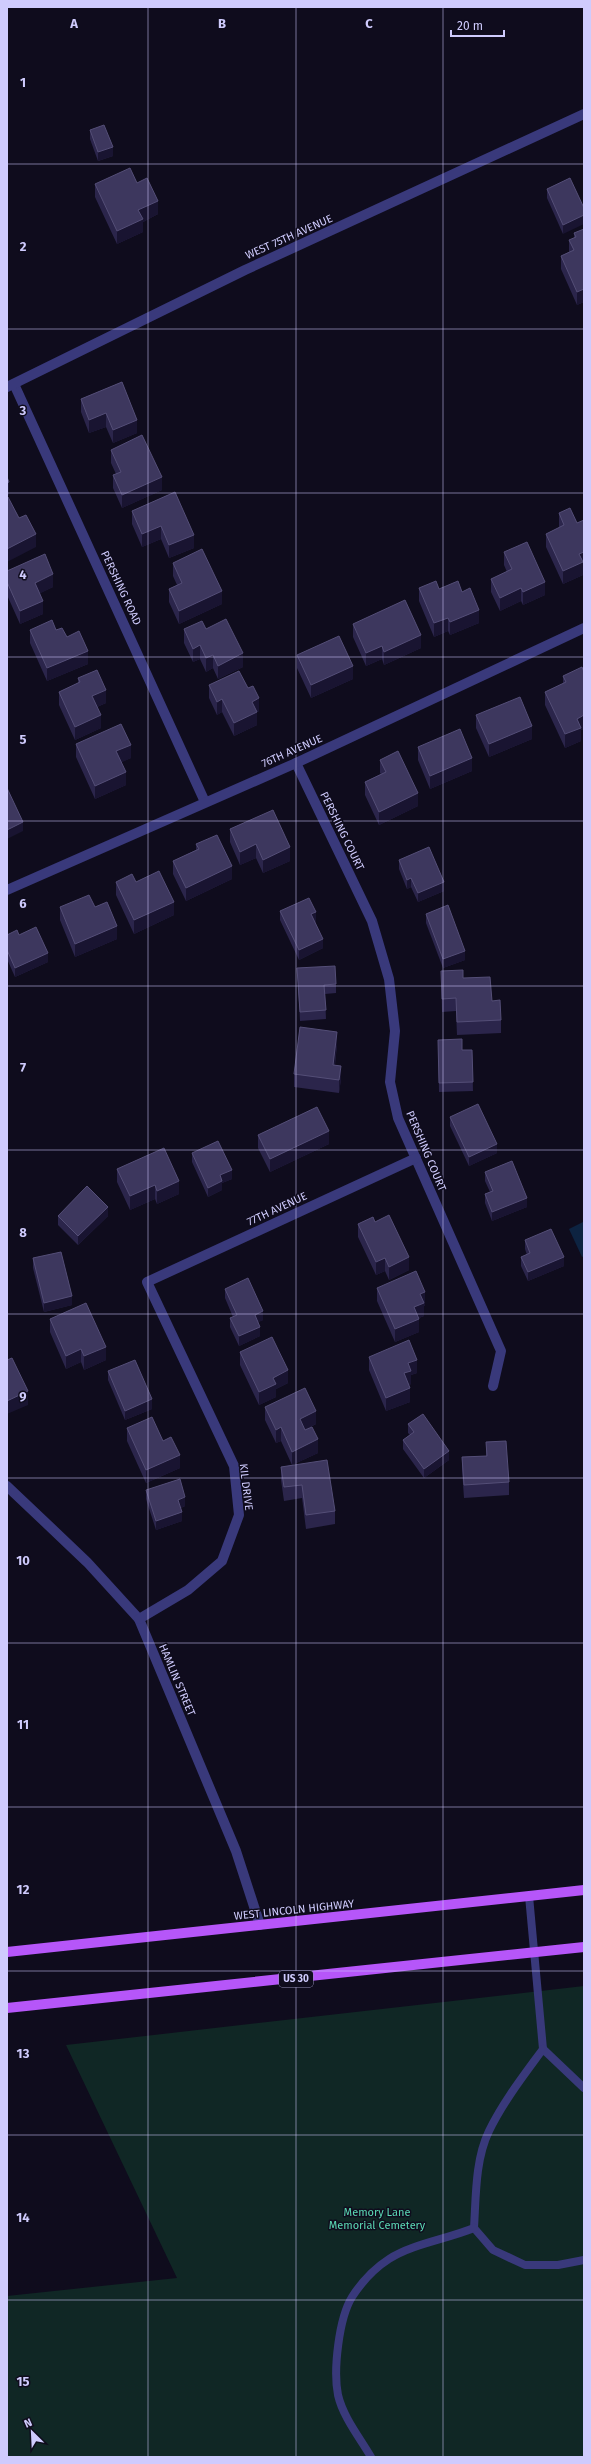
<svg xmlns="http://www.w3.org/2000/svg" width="591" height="2464" font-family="'Fira Sans',sans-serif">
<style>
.green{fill:#102725}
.water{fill:#0d2341}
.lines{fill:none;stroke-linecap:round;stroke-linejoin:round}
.service{stroke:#39397b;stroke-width:8}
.minor{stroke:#39397b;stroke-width:10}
.primary{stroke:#b656f9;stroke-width:10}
.wall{fill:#2b254b}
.shaded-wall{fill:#191431}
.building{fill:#3d375e;stroke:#544e77}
.grid{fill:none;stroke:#cfcbfd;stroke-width:1;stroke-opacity:0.55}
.labels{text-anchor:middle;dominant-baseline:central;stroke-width:3;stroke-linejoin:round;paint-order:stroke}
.shield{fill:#0f0c1d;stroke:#9592ba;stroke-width:1}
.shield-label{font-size:10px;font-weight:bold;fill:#cfcbfd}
.street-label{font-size:11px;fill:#cfcbfd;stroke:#0f0c1d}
.park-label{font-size:11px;fill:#5bd9b5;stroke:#0f0c1d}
.grid-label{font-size:13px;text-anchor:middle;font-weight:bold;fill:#cfcbfd;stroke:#0f0c1d;stroke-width:3;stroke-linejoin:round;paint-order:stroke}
</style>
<rect width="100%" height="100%" fill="#0f0c1d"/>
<!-- green -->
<path class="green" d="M584 1986V2457H7V2296L177 2278 66 2045Z"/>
<!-- water -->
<path class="water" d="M583 1222 584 1256 582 1257 569 1229Z"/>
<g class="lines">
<!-- service -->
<g class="service">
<path d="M529 1896 543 2049"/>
<path d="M584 2088 543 2049C524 2075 503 2102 489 2131 475 2160 476 2197 474 2228L493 2250 525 2265H558L584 2260"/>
<path d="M371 2457C360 2438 343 2417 338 2395 333 2370 339 2318 352 2297 361 2283 375 2268 389 2259 412 2244 447 2239 474 2228"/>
</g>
<!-- minor -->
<g class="minor">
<path d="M14 384 205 802"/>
<path d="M7 387 245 270 584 114"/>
<path d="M296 763 372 921 389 979 395 1031 390 1082 398 1118 501 1351 493 1386"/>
<path d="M7 890 296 763 584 628"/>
<path d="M7 1486 87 1562 139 1619 236 1851 260 1925"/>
<path d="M139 1619 188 1590 222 1561 239 1515 234 1466 147 1282 416 1158"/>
</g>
<!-- primary -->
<g class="primary">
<path d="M7 1952 584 1890"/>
<path d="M7 2008 584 1947"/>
</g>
</g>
<!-- wall -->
<g class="wall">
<path d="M90 130 113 156 98 161 90 139Z"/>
<path d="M570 178 563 234 547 198V189Z"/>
<path d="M137 183 158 214 143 222V232L117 244 95 197V184Z"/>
<path d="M584 229V302L577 305 561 269V256L569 252V240L574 238V233Z"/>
<path d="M122 382 137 433 113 443 106 427 89 433 81 412V399Z"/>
<path d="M111 450 162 490 122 508 113 488V475L116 474 111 463Z"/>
<path d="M175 492 194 548 169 558 161 539 142 547 132 524V511Z"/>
<path d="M559 513 577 523 584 520V565L583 566V575L563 584 546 547V534L559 528Z"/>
<path d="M504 552 545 595 523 605 521 601 500 611 491 592V579L507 572 504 565Z"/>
<path d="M173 563 222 604 179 624 169 602V589L177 585 173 576Z"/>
<path d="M7 571 53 587 40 593 43 614 20 624 7 595Z"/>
<path d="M419 588 439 589 462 592 479 623 450 635 448 631 434 637 419 601Z"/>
<path d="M353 624 421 648 384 665 382 659 366 666 353 637Z"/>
<path d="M184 629H206L243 667 218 679 213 668 206 672 200 659 193 662 184 643Z"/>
<path d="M30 630H56L67 637 88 664 47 681 30 643Z"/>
<path d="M297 655 353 679 311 698 297 668Z"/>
<path d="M584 672V729L581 730V741L565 748 545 705V692L563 684V676Z"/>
<path d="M78 678 106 703 97 707 101 728 75 740 59 705V692L78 683Z"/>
<path d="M209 685 259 711 257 712V725L234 736 222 712 217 715 209 698Z"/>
<path d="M476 715 532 739 489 757 476 728Z"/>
<path d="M76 744 131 758 121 762 126 785 95 799 76 757Z"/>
<path d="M418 747 472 771 430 789 418 760Z"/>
<path d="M380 760 418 806 379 825 365 795V782L381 774 380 773Z"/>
<path d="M230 829 290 861 263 873 256 858 240 865 230 842Z"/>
<path d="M196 844 232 879 186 901 173 874V861L196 850Z"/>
<path d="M399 860 444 891 418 902 411 887 407 889 399 869Z"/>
<path d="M116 882H136L174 915 134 934 116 895Z"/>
<path d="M60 907H95L117 939 75 957 60 920Z"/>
<path d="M280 911 316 921 315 922 323 948 299 960 280 920Z"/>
<path d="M426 914 465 960 443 968 426 923Z"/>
<path d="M7 935H19L48 962 15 977 7 959Z"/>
<path d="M297 968 336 984V993L325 994 326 1019 300 1021Z"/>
<path d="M441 971 463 978 492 1001 501 1020V1033L457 1035 456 1011 442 1012Z"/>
<path d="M438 1040 462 1050H472L473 1091 439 1092Z"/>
<path d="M337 1045 335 1065 341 1079 339 1093 294 1087V1074Z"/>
<path d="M450 1117 497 1153 469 1166 450 1126Z"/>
<path d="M258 1135 329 1144 270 1172 258 1148Z"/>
<path d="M192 1153 232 1179 222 1183V1190L208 1197 192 1162Z"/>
<path d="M117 1169 179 1194 157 1204 155 1199 130 1210 117 1182Z"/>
<path d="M485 1172 527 1207 492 1221 485 1203V1194L490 1192 485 1181Z"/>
<path d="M58 1216H108L78 1245 58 1225Z"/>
<path d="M375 1222 409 1270 389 1280 385 1271 376 1275 358 1237V1224Z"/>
<path d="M525 1240 564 1266 528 1281 521 1266V1257L527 1255 525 1249Z"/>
<path d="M33 1258 72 1305 44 1312 33 1268Z"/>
<path d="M377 1288 425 1305 424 1306V1316L419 1318V1332L395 1342 377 1301Z"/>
<path d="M225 1289 263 1320 258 1322 260 1336 239 1346 230 1327V1318L233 1317 225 1298Z"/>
<path d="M50 1319 106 1360 84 1370 81 1362 66 1369 50 1332Z"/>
<path d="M240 1352 288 1383 276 1389V1397L259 1405 240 1365Z"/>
<path d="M369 1357 417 1373 411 1375V1384L409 1385 410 1402 386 1411 369 1370Z"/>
<path d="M108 1371 152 1409 125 1420 108 1380Z"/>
<path d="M265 1407 316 1424 305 1430 318 1453 292 1465 335 1511V1524L306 1529 302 1498 284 1501 281 1480V1467L292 1465 281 1441 276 1443 265 1420Z"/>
<path d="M408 1424 449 1460 424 1478 403 1449V1440L410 1435 408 1433Z"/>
<path d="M127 1428 163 1441 180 1468 146 1483 127 1441Z"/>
<path d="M486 1442 509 1482V1495L464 1498 462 1470V1457L486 1456Z"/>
<path d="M146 1490 185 1506 181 1508 182 1521 156 1530 146 1499Z"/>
</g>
<!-- shaded-wall -->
<g class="shaded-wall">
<path d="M113 147V156L98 161V152Z"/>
<path d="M158 201V214L143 222V232L117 244V231L138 210Z"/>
<path d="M584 215V224L563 234V225Z"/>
<path d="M584 289V302L577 305V292Z"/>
<path d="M106 413V427L89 433V420Z"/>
<path d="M137 420V433L113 443V430Z"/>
<path d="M162 477V490L122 508V495Z"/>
<path d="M9 482V495L7 496V483Z"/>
<path d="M161 526V539L142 547V534Z"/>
<path d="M36 534V547L7 562V549Z"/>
<path d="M194 535V548L169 558V545Z"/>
<path d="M584 552V565L583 566V575L563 584V571L579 554Z"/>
<path d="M53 574V587L35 596V583Z"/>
<path d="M545 582V595L523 605V592Z"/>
<path d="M521 588V601L500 611V598Z"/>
<path d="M222 591V604L179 624V611Z"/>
<path d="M43 601V614L20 624V611Z"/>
<path d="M479 610V623L450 635V622Z"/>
<path d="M448 618V631L434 637V623Z"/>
<path d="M421 635V648L384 665V652Z"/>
<path d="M200 645V659L193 662V649Z"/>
<path d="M382 646V659L366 666V653Z"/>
<path d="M88 651V664L47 681V668Z"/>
<path d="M243 653V667L218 679V666Z"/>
<path d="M213 655V668L206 672V658Z"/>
<path d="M353 666V679L311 698V685Z"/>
<path d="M106 690V703L92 709V696Z"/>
<path d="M259 698V711L257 712V725L234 736V723L252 702Z"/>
<path d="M222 699V712L217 715V702Z"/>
<path d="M101 715V728L75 740V727Z"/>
<path d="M584 715V729L581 730V741L565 748V734L577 719Z"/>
<path d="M532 726V739L489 757V744Z"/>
<path d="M131 745V758L116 765V751Z"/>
<path d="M472 758V771L430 789V776Z"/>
<path d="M126 772V785L95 799V786Z"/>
<path d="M418 793V806L379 825V812Z"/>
<path d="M23 822V831L7 839V830Z"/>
<path d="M256 844V858L240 865V852Z"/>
<path d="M290 847V861L263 873V860Z"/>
<path d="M232 866V879L186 901V888Z"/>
<path d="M411 878V887L407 889V880Z"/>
<path d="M444 882V891L418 902V893Z"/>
<path d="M174 902V915L134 934V920Z"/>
<path d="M316 912V921L311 923V914Z"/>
<path d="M117 926V939L75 957V944Z"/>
<path d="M323 939V948L299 960V950Z"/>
<path d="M465 951V960L443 968V959Z"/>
<path d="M48 953V962L15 977V968Z"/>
<path d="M337 1032V1045L333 1078V1065Z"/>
<path d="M341 1066V1079L339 1093V1080Z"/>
<path d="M329 1131V1144L270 1172V1159Z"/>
<path d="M497 1144V1153L469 1166V1157Z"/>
<path d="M232 1170V1179L222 1183V1190L208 1197V1188L220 1175Z"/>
<path d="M179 1181V1194L157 1204V1191Z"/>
<path d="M155 1185V1199L130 1210V1196Z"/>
<path d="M527 1198V1207L492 1221V1212Z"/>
<path d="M108 1207V1216L78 1245V1236Z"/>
<path d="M409 1257V1270L389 1280V1267Z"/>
<path d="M564 1257V1266L528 1281V1272Z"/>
<path d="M385 1258V1271L376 1275V1262Z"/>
<path d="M425 1292V1305L424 1306V1316L414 1320V1307L420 1294Z"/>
<path d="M72 1296V1305L44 1312V1303Z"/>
<path d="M263 1311V1320L255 1324V1315Z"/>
<path d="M419 1319V1332L395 1342V1329Z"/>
<path d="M260 1327V1336L239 1346V1336Z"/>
<path d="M106 1347V1360L84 1370V1356Z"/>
<path d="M81 1349V1362L66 1369V1356Z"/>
<path d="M417 1360V1373L411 1375V1384L404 1387V1373L408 1363Z"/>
<path d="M288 1370V1383L276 1389V1397L259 1405V1392L273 1378Z"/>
<path d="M410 1388V1402L386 1411V1398Z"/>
<path d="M28 1391V1405L7 1414V1401Z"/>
<path d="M152 1399V1409L125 1420V1411Z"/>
<path d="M316 1411V1424L300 1432V1419Z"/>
<path d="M281 1427V1441L276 1443V1430Z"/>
<path d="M318 1439V1453L292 1465V1452Z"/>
<path d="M449 1451V1460L424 1478V1469Z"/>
<path d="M180 1455V1468L146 1483V1470Z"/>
<path d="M185 1497V1506L178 1509V1500Z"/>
<path d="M182 1512V1521L156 1530V1521Z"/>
</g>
<!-- building -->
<g class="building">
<path d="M104 125 113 147 98 152 90 130Z"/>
<path d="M130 168 137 183 147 178 158 201 138 210 143 219 117 231 95 184Z"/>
<path d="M570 178 584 208V215L563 225 547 189Z"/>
<path d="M584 229V289L577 292 561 256 574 250 569 240 576 237 574 233Z"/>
<path d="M122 382 137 420 113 430 106 413 89 420 81 399Z"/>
<path d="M142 435 162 477 122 495 113 475 121 472 111 450Z"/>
<path d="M7 477 9 482 7 483Z"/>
<path d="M175 492 194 535 169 545 161 526 142 534 132 511Z"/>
<path d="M7 497H8L19 518 26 515 36 534 7 549Z"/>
<path d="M570 508 577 523 584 520V552L579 554 583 562 563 571 546 534 564 525 559 513Z"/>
<path d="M527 542 545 582 523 592 521 588 500 598 491 579 512 569 504 552Z"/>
<path d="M202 549 222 591 179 611 169 589 182 583 173 563Z"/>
<path d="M45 554 53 574 35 583 43 601 20 611 7 582V571Z"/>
<path d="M436 581 439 589 458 581 462 592 470 588 479 610 450 622 448 618 434 623 419 588Z"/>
<path d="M405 600 421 635 384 652 382 646 366 653 353 624Z"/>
<path d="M226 619 243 653 218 666 213 655 206 658 200 645 193 649 184 629 202 621 206 629Z"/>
<path d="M52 620 56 630 62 628 67 637 79 631 88 651 47 668 30 630Z"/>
<path d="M339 636 353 666 311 685 297 655Z"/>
<path d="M582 667 584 672V715L577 719 581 728 565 734 545 692 566 682 563 676Z"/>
<path d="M97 670 106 690 92 696 101 715 75 727 59 692 80 682 78 678Z"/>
<path d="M239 671 248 688 253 686 259 698 252 702 257 712 234 723 222 699 217 702 209 685Z"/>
<path d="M520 697 532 726 489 744 476 715Z"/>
<path d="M121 724 131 745 116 751 126 772 95 786 76 744Z"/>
<path d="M460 729 472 758 430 776 418 747Z"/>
<path d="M398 751 418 793 379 812 365 782 386 772 380 760Z"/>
<path d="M7 788 23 822 7 830Z"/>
<path d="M273 810 290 847 263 860 256 844 240 852 230 829Z"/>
<path d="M217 835 232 866 186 888 173 861 199 849 196 844Z"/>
<path d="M429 847 444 882 418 893 411 878 407 880 399 860Z"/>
<path d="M159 871 174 902 134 920 116 882 132 874 136 882Z"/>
<path d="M89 895 95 907 107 902 117 926 75 944 60 907Z"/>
<path d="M309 898 316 912 311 914 323 939 299 950 280 911Z"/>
<path d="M448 905 465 951 443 959 426 914Z"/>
<path d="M36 927 48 953 15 968 7 950V935L17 930 19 935Z"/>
<path d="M335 966 336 984 324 985 326 1010 300 1012 297 968Z"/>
<path d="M463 970V978L490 977 492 1001 500 1000 501 1020 457 1022 456 998 442 999 441 971Z"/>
<path d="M300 1027 337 1032 333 1065 341 1066 339 1080 294 1074Z"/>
<path d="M462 1039V1050H472L473 1082 439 1083 438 1040Z"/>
<path d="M478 1104 497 1144 469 1157 450 1117Z"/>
<path d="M317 1107 329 1131 270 1159 258 1135Z"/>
<path d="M218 1141 232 1170 220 1175 222 1181 208 1188 192 1153Z"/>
<path d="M164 1148 179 1181 157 1191 155 1185 130 1196 117 1169Z"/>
<path d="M512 1161 527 1198 492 1212 485 1194 493 1191 485 1172Z"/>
<path d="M87 1186 108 1207 78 1236 58 1216Z"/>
<path d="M389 1215 409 1257 389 1267 385 1258 376 1262 358 1224 373 1217 375 1222Z"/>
<path d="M551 1229 564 1257 528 1272 521 1257 530 1253 525 1240Z"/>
<path d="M61 1252 72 1296 44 1303 33 1258Z"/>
<path d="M416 1271 425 1292 420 1294 424 1303 414 1307 419 1319 395 1329 377 1288Z"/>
<path d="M248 1278 263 1311 255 1315 260 1327 239 1336 230 1318 237 1315 225 1289Z"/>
<path d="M86 1303 106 1347 84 1356 81 1349 66 1356 50 1319Z"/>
<path d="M272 1337 288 1370 273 1378 276 1384 259 1392 240 1352Z"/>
<path d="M409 1340 417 1360 408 1363 411 1371 404 1373 410 1388 386 1398 369 1357Z"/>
<path d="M12 1358 28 1391 7 1401V1360Z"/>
<path d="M135 1360 152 1399 125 1411 108 1371Z"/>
<path d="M305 1388 316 1411 300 1419 305 1430 312 1427 318 1439 292 1452 281 1427 276 1430 265 1407Z"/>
<path d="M423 1414 449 1451 424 1469 403 1440 414 1432 408 1424Z"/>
<path d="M152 1417 163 1441 171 1437 180 1455 146 1470 127 1428Z"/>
<path d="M506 1441 509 1482 464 1485 462 1457 487 1456 486 1442Z"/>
<path d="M327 1460 335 1511 306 1515 302 1485 284 1487 281 1467Z"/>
<path d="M180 1479 185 1497 178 1500 182 1512 156 1521 146 1490Z"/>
</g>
<!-- grid -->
<path class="grid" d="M148 7V2457M296 7V2457M443 7V2457M7 164H584M7 329H584M7 493H584M7 657H584M7 821H584M7 986H584M7 1150H584M7 1314H584M7 1478H584M7 1643H584M7 1807H584M7 1971H584M7 2135H584M7 2300H584"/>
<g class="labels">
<!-- shield labels -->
<rect class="shield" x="279" y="1971" width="34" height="16" rx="3"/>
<g class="shield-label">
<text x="296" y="1979">US 30</text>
</g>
<!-- street labels -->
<g class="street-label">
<text transform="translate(289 237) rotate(-24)">WEST 75TH AVENUE</text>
<text transform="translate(121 588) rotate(65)">PERSHING ROAD</text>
<text transform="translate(292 751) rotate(-24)">76TH AVENUE</text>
<text transform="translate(342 831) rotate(64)">PERSHING COURT</text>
<text transform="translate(426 1151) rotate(67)">PERSHING COURT</text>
<text transform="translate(277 1209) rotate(-25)">77TH AVENUE</text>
<text transform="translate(246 1487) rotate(83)">KIL DRIVE</text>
<text transform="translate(177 1680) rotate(67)">HAMLIN STREET</text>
<text transform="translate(294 1910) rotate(-6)">WEST LINCOLN HIGHWAY</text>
</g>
<!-- park labels -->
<g class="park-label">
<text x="377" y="2212">Memory Lane<tspan x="377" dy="13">Memorial Cemetery</tspan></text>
</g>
</g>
<g class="grid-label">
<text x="74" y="28">A</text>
<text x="222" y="28">B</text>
<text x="369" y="28">C</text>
<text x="23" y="87">1</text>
<text x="23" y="251">2</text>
<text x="23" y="415">3</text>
<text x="23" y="579">4</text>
<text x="23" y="744">5</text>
<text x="23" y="908">6</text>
<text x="23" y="1072">7</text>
<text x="23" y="1237">8</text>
<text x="23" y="1401">9</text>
<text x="23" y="1565">10</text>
<text x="23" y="1729">11</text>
<text x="23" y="1894">12</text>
<text x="23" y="2058">13</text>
<text x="23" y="2222">14</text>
<text x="23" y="2386">15</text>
</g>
<!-- border -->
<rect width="591" height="2464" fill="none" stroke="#cfcbfd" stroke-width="16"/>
<!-- north arrow -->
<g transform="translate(32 2432) rotate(336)" stroke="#0f0c1d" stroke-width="3" paint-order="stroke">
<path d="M0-3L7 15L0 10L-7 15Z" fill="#cfcbfd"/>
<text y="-6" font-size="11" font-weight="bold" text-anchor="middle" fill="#cfcbfd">N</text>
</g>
<!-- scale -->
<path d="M451 30v6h53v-6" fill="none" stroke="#cfcbfd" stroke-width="2"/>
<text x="457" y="30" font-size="12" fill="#cfcbfd" stroke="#0f0c1d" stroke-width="3" paint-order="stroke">20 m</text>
</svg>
